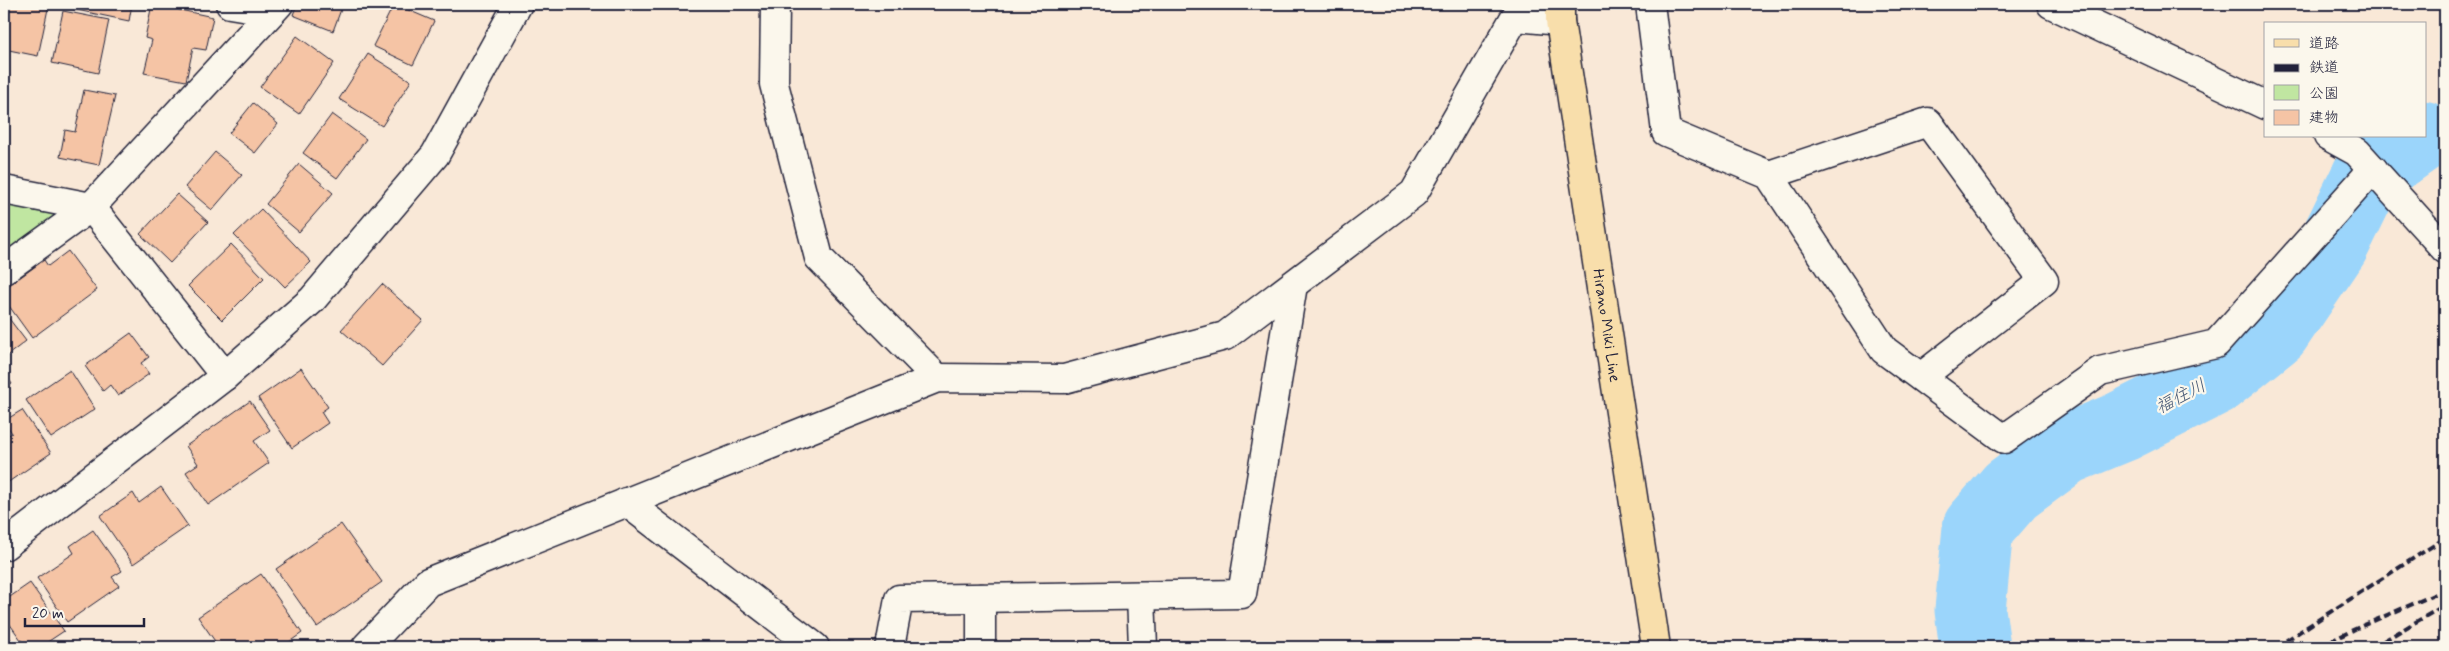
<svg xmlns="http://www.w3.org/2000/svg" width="2449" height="651" font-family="Mynerve,'Klee One',sans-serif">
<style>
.green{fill:#c0e6a1;stroke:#71846e}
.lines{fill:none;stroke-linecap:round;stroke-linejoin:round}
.river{stroke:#9bd5fb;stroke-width:71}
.building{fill:#f5c4a5;stroke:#22223b}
.street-casing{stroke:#22223b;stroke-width:31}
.primary-casing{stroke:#22223b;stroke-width:31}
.street{stroke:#fbf7ec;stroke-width:28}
.primary{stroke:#f8deab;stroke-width:28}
.rail{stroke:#22223b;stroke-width:4;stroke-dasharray:8 4;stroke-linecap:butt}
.labels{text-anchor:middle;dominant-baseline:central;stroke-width:4.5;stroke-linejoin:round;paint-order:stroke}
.street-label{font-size:16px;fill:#22223b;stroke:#fbf7ec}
.water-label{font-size:18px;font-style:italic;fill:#465875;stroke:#fbf7ec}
</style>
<rect width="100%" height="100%" fill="#f9e8d7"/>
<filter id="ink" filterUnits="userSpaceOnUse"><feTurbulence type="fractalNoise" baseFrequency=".02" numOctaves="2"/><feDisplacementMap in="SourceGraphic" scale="10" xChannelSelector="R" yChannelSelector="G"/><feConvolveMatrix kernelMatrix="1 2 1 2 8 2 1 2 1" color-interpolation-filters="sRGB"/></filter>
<g filter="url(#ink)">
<!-- green -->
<path class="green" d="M4 190 91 207 4 270Z"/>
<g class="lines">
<!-- river -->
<path class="river" d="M1975 647 1970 610 1978 528 2011 490 2065 450 2121 427 2214 380 2275 331 2334 244 2368 174 2422 136"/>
</g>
<!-- building -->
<g class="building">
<path d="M4 4H49L38 56 4 49Z"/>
<path d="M73 4H132L129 21 72 9Z"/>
<path d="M152 4 213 17 206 50 193 48 186 81 144 73 152 40 145 38Z"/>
<path d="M297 4H343L333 31 293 15Z"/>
<path d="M394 4 434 21 413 65 373 46Z"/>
<path d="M63 11 109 20 98 73 52 63Z"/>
<path d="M297 36 334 63 299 114 260 87Z"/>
<path d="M368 54 411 81 382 126 339 99Z"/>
<path d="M84 90 115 96 99 165 60 157 65 130 75 132Z"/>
<path d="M253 103 278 124 255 153 229 133Z"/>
<path d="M332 114 366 139 337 178 303 153Z"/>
<path d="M215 152 242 175 212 210 185 187Z"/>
<path d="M299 164 333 193 299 232 266 204Z"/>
<path d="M177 194 208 222 170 263 140 234Z"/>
<path d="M261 209 311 262 285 287 234 235Z"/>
<path d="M231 244 264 278 222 320 188 286Z"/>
<path d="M68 251 97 290 32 338 4 299V289L44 260 48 266Z"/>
<path d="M382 284 423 320 382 366 341 330Z"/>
<path d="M4 312 26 341 4 358Z"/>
<path d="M131 333 149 357 141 363 149 374 118 396 110 385 103 391 85 366Z"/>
<path d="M301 368 328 407 321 412 328 423 292 448 258 398Z"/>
<path d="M70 370 95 409 51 438 26 400Z"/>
<path d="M4 372 12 384 4 389Z"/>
<path d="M250 401 270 430 254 441 269 463 208 505 186 472 198 464 186 446Z"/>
<path d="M22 410 51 453 4 485V438L12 433 4 421Z"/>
<path d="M161 487 188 526 133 564 100 516 133 493 139 503Z"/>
<path d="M341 524 382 582 317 627 276 569Z"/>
<path d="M93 530 122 571 112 577 119 586 67 622 37 578 74 553 70 546Z"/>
<path d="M261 574 302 633 282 647H219L198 617Z"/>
<path d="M30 583 64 631 40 647H26L4 616V601Z"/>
<path d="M4 630 16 647H4Z"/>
</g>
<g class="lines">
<defs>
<g id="street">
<path d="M230 4 272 11"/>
<path d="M775 4 774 84 819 258 937 378"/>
<path d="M1650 4 1666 132 1769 175 1884 350 2004 439 2100 371 2216 344 2373 169"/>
<path d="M2051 4 2265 105"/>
<path d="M2328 136 2357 152 2445 249"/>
<path d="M1769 175 1928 122 2044 281 1921 377"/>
<path d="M4 190 91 207 225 376"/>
<path d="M4 270 91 207 279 4"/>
<path d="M626 502 815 647"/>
<path d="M4 546 225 376 312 300 435 155 518 4"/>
<path d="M1141 596 1143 647"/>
<path d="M366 647 428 582 937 378 1064 379 1225 336 1414 193 1515 17 1560 21"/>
<path d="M890 647 899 599 1242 594 1293 285"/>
<path d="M981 647V598"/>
</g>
<g id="primary">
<path id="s1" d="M1560 4V21L1656 647"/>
</g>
</defs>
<!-- street casing -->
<use href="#street" class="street-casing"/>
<!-- primary casing -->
<use href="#primary" class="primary-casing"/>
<!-- street -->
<use href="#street" class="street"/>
<!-- primary -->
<use href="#primary" class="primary"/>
<!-- rail -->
<g class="rail">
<path d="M2276 647 2445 538"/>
<path d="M2319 647 2355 629 2445 590"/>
<path d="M2373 647 2445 605"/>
</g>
</g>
</g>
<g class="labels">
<!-- street labels -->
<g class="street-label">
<text stroke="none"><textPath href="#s1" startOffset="325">Hirano Miki Line</textPath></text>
</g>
<!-- water labels -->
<g class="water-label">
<text transform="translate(2181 397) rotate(-27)">福住川</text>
</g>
</g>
<!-- margin -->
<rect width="2449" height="651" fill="none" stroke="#fbf7ec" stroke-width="20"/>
<rect x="10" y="10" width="2429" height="631" fill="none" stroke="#22223b" stroke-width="2" filter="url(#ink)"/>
<!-- legend -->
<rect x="2264" y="22" width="162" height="115" fill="#fbf7ec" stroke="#a4a2a5"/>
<rect x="2274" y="39" width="25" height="8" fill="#f8deab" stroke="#a4a2a5"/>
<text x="2309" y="48" font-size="15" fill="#22223b">道路</text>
<rect x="2274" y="64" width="25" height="8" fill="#22223b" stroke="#a4a2a5"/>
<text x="2309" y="72" font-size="15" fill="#22223b">鉄道</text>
<rect x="2274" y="85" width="25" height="15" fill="#c0e6a1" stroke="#a4a2a5"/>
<text x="2309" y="98" font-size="15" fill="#22223b">公園</text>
<rect x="2274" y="110" width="25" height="15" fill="#f5c4a5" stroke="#a4a2a5"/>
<text x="2309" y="122" font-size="15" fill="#22223b">建物</text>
<!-- scale -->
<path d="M25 618v8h119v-8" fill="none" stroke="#22223b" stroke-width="2.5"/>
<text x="32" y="618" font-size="15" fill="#22223b" stroke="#fbf7ec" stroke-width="4" paint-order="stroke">20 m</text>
</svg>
